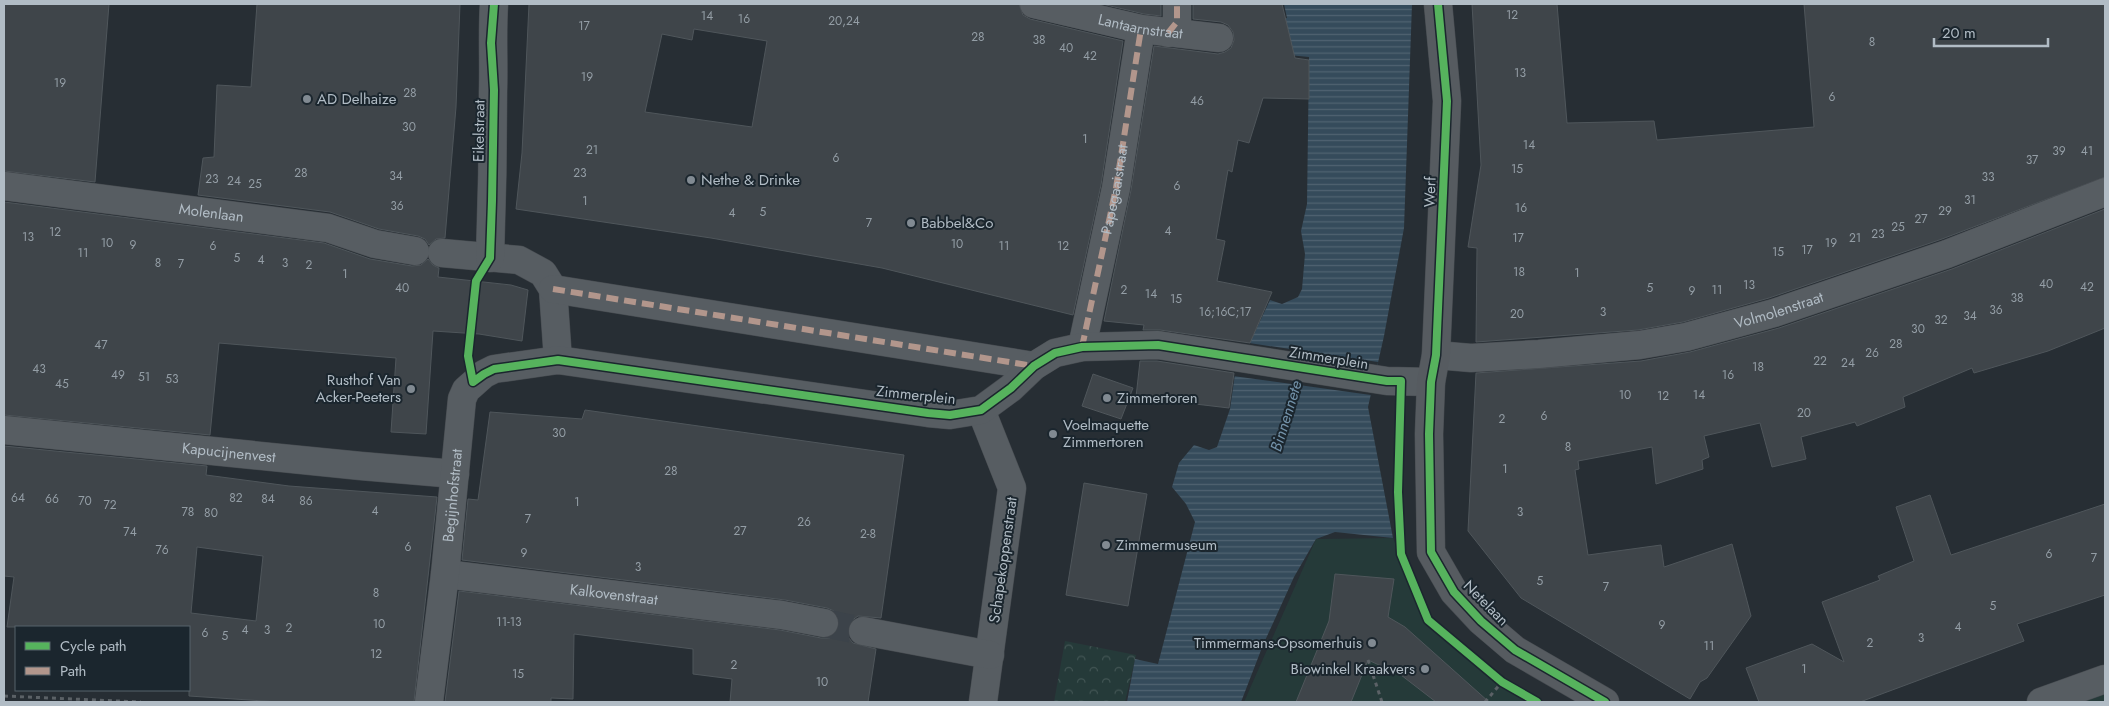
<svg xmlns="http://www.w3.org/2000/svg" width="2109" height="706" font-family="Jost,sans-serif">
<style>
.forest{fill:url(#forest-crowns)}
.park{fill:#253a39}
.water{fill:url(#water-rules)}
.pier{fill:#272e34}
.building{fill:#3f454a;stroke:#4f565b;fill-rule:evenodd}
.lines{fill:none;stroke-linecap:round;stroke-linejoin:round}
.street-tunnel{stroke:#3c434a;stroke-width:28;stroke-dasharray:28 14;stroke-linecap:butt}
.street-casing{stroke:#454a4f;stroke-width:29}
.secondary-casing{stroke:#454a4f;stroke-width:29}
.path{stroke:#5b6166;stroke-width:3;stroke-dasharray:4 4;stroke-linecap:butt}
.street{stroke:#575d62;stroke-width:28}
.secondary{stroke:#565b60;stroke-width:28}
.quiet{stroke:#b2968c;stroke-width:6;stroke-dasharray:12 6;stroke-linecap:butt}
.cycleway-casing{stroke:#1b262e;stroke-width:11}
.cycleway{stroke:#56b35d;stroke-width:8}
.poi-dot{fill:#818a92;stroke:#1b262e;stroke-width:2}
.labels{text-anchor:middle;dominant-baseline:central;stroke-width:4;stroke-linejoin:round;paint-order:stroke}
.number-label{font-size:12px;fill:#949ea6}
.street-label{font-size:15px;fill:#b1bcc5;stroke:#1b262e}
.poi-label{font-size:15px;fill:#b1bcc5;stroke:#1b262e;text-anchor:start}
.water-label{font-size:16px;font-style:italic;fill:#7291a8;stroke:#1b262e}
</style>
<defs>
<pattern id="forest-crowns" width="20" height="18" patternUnits="userSpaceOnUse" patternTransform="scale(1.25)"><rect width="20" height="18" fill="#253a39"/><path d="M2 6a3 3 0 1 1 6 0M12 15a3 3 0 1 1 6 0" fill="none" stroke="#425554"/></pattern>
<pattern id="water-rules" width="6" height="5" patternUnits="userSpaceOnUse" patternTransform="scale(1.25)"><rect width="6" height="5" fill="#354b5b"/><path d="M0 2.5h6" fill="none" stroke="#506371"/></pattern>
</defs>
<rect width="100%" height="100%" fill="#272e34"/>
<!-- forest -->
<path class="forest" d="M1065 641 1136 655 1125 702H1054Z"/>
<!-- park -->
<g class="park">
<path d="M1393 538 1428 620 1502 682 1537 702H1244L1316 539Z"/>
<path d="M2105 689V702H2071Z"/>
</g>
<!-- water -->
<path class="water" d="M1284 4H1412L1404 228 1384 336 1368 407 1393 538 1335 532 1316 539 1294 577 1263 645 1241 702H1127L1135 659 1158 664 1195 522 1186 504 1172 487 1179 463 1194 445 1209 450 1217 447 1230 409 1235 374 1270 300 1282 304 1298 297 1302 289 1305 254 1301 231 1307 204 1309 57 1238 50 1233 26 1287 18Z"/>
<!-- pier -->
<path class="pier" d="M1249 343 1378 362 1371 395 1233 376Z"/>
<!-- building -->
<g class="building">
<path d="M4 4H109L95 182 4 171Z"/>
<path d="M257 4H460L456 107 445 238 436 239 429 245 425 239 418 236 379 229 330 212 198 195 203 158 214 157 217 85 251 87Z"/>
<path d="M529 4H1019L1023 15 1030 19 1123 41 1101 185 1073 315 882 268 711 238 516 209 522 153ZM694 29 767 41 752 127 645 112 662 34 692 40Z"/>
<path d="M1102 4H1161V16L1144 14Z"/>
<path d="M1193 4H1282L1295 58 1309 60V99L1263 98 1249 143 1238 140 1232 172 1228 170 1216 239 1225 241 1217 281 1272 292 1250 343 1160 330H1143L1144 325 1104 321 1131 190 1154 46 1218 54 1225 52 1231 48 1234 40 1233 32 1228 25 1221 22 1193 19Z"/>
<path d="M1472 4H1557L1567 123 1654 121 1657 140 1814 127 1804 4H2105V177L1942 239 1769 298 1683 322 1638 330 1476 342 1477 248 1468 247 1481 165Z"/>
<path d="M4 202 324 243 370 259 412 266 421 265 428 259 433 265 439 268 438 277 511 285 528 290 522 341 479 334 433 331 426 434 391 432 396 358 219 343 210 435 4 415Z"/>
<path d="M2105 209V328L2048 351 1974 373 1972 368 1903 397 1905 407 1857 426 1855 422 1801 437 1806 459 1772 467 1760 423 1704 436 1709 457 1702 460 1703 469 1656 484 1652 447 1578 461 1579 469 1575 470 1588 555 1661 545 1664 567 1732 544 1751 616 1707 678 1700 682 1690 699 1521 598 1468 531 1476 373 1641 361 1690 352 1779 328 1952 269Z"/>
<path d="M1140 361H1157L1234 373 1229 408 1136 397Z"/>
<path d="M1093 374 1133 388 1121 419 1082 406Z"/>
<path d="M585 410 904 455 881 618 858 616 851 621 848 629V637L853 643 876 649 868 702H730L732 679 693 674V649L574 634 573 699 551 698V702H445L459 591 780 630 821 638H830L836 633 839 626V617L834 611 827 608 785 600 462 560 468 499 478 500 490 412 582 419Z"/>
<path d="M4 446 207 466 206 475 289 486 437 497 414 702H279L189 696V627H7L14 577 4 576ZM197 547 263 556 256 621 191 613Z"/>
<path d="M1084 483 1147 494 1128 606 1066 595Z"/>
<path d="M1930 495 1951 555 2105 504V595L2017 624 2024 641 1860 702H1759L1746 668 1812 644 1844 662 1822 602 1880 580 1878 576 1914 561 1896 507Z"/>
<path d="M1335 574 1394 579 1388 617 1405 627 1489 702H1436L1401 675 1368 660 1351 702H1296L1329 621Z"/>
</g>
<g class="lines">
<!-- street-tunnel -->
<path class="street-tunnel" d="M824 623 863 631"/>
<defs>
<g id="street">
<path id="s1" d="M1034 4 1141 29 1219 38"/>
<path d="M1168 33 1177 22V4"/>
<path id="s2" d="M4 186 328 228 375 244 415 251"/>
<path d="M442 253 519 260 543 273 553 289 558 360"/>
<path d="M490 258C492 203 493 148 493 92 494 63 492 34 494 4"/>
<path d="M553 289 1034 366"/>
<path id="s3" d="M1082 347 1116 188 1141 29"/>
<path id="s4" d="M1436 355 1471 358 1539 354 1640 345 1686 337 1774 313 1947 254 2105 192"/>
<path d="M981 410 1012 488 983 702"/>
<path id="s5" d="M4 430 361 466 455 474"/>
<path id="s6" d="M445 574 782 615 824 623"/>
<path d="M863 631 990 655"/>
<path id="s7" d="M429 702 445 574 462 399 466 390 484 374 494 369 558 360 928 413 950 415 981 410 1011 388 1034 366 1055 353 1082 347 1158 345 1387 381 1431 382"/>
<path d="M2041 702 2105 679"/>
</g>
<path id="secondary" d="M1438 4 1447 101 1436 355 1431 382 1429 434 1431 552 1454 592 1481 621 1515 650 1605 702"/>
</defs>
<!-- street casing -->
<use href="#street" class="street-casing"/>
<!-- secondary casing -->
<use href="#secondary" class="secondary-casing"/>
<!-- path -->
<g class="path">
<path d="M468 345 469 334"/>
<path d="M1368 660 1382 702"/>
<path d="M4 696 141 702"/>
<path d="M1485 702 1502 682"/>
</g>
<!-- street -->
<use href="#street" class="street"/>
<!-- secondary -->
<use href="#secondary" class="secondary"/>
<!-- quiet -->
<g class="quiet">
<path d="M1168 33 1177 22V4"/>
<path d="M553 289 1034 366"/>
<path d="M1082 347 1116 188 1141 29"/>
</g>
<defs>
<g id="cycleway">
<path d="M494 4 491 43 494 90 492 201 490 258 476 281 468 356 473 382 484 374 494 369 558 360 928 413 950 415 981 410 1011 388 1034 366 1055 353 1082 347 1158 345 1387 381H1401L1398 492 1401 554 1428 620 1502 682 1537 702"/>
<path d="M1438 4 1447 101 1436 355 1431 382 1429 434 1431 552 1454 592 1481 621 1515 650 1605 702"/>
</g>
</defs>
<!-- cycleway casing -->
<use href="#cycleway" class="cycleway-casing"/>
<!-- cycleway -->
<use href="#cycleway" class="cycleway"/>
</g>
<!-- markers -->
<g class="poi-dot">
<circle cx="307" cy="99" r="5"/>
<circle cx="691" cy="180" r="5"/>
<circle cx="911" cy="223" r="5"/>
<circle cx="411" cy="389" r="5"/>
<circle cx="1107" cy="398" r="5"/>
<circle cx="1053" cy="434" r="5"/>
<circle cx="1106" cy="545" r="5"/>
<circle cx="1372" cy="643" r="5"/>
<circle cx="1425" cy="669" r="5"/>
</g>
<g class="labels">
<!-- number labels -->
<g class="number-label">
<text x="1512" y="15">12</text>
<text x="707" y="16">14</text>
<text x="744" y="19">16</text>
<text x="844" y="21">20,24</text>
<text x="584" y="26">17</text>
<text x="978" y="37">28</text>
<text x="1039" y="40">38</text>
<text x="1872" y="42">8</text>
<text x="1066" y="48">40</text>
<text x="1090" y="56">42</text>
<text x="1520" y="73">13</text>
<text x="587" y="77">19</text>
<text x="60" y="83">19</text>
<text x="410" y="93">28</text>
<text x="1832" y="97">6</text>
<text x="1197" y="101">46</text>
<text x="409" y="127">30</text>
<text x="1085" y="139">1</text>
<text x="1529" y="145">14</text>
<text x="592" y="150">21</text>
<text x="2059" y="151">39</text>
<text x="2087" y="151">41</text>
<text x="836" y="158">6</text>
<text x="2032" y="160">37</text>
<text x="1517" y="169">15</text>
<text x="301" y="173">28</text>
<text x="580" y="173">23</text>
<text x="396" y="176">34</text>
<text x="1988" y="177">33</text>
<text x="212" y="179">23</text>
<text x="234" y="181">24</text>
<text x="255" y="184">25</text>
<text x="1177" y="186">6</text>
<text x="1970" y="200">31</text>
<text x="585" y="201">1</text>
<text x="397" y="206">36</text>
<text x="1521" y="208">16</text>
<text x="1945" y="211">29</text>
<text x="763" y="212">5</text>
<text x="732" y="213">4</text>
<text x="1921" y="219">27</text>
<text x="869" y="223">7</text>
<text x="1898" y="227">25</text>
<text x="1168" y="231">4</text>
<text x="55" y="232">12</text>
<text x="1878" y="234">23</text>
<text x="28" y="237">13</text>
<text x="1518" y="238">17</text>
<text x="1855" y="238">21</text>
<text x="107" y="243">10</text>
<text x="1831" y="243">19</text>
<text x="957" y="244">10</text>
<text x="133" y="245">9</text>
<text x="213" y="246">6</text>
<text x="1004" y="246">11</text>
<text x="1063" y="246">12</text>
<text x="1807" y="250">17</text>
<text x="1778" y="252">15</text>
<text x="83" y="253">11</text>
<text x="237" y="258">5</text>
<text x="261" y="260">4</text>
<text x="158" y="263">8</text>
<text x="285" y="263">3</text>
<text x="181" y="264">7</text>
<text x="309" y="265">2</text>
<text x="1519" y="272">18</text>
<text x="1577" y="273">1</text>
<text x="345" y="274">1</text>
<text x="2046" y="284">40</text>
<text x="1749" y="285">13</text>
<text x="2087" y="287">42</text>
<text x="402" y="288">40</text>
<text x="1650" y="288">5</text>
<text x="1124" y="290">2</text>
<text x="1717" y="290">11</text>
<text x="1692" y="291">9</text>
<text x="1151" y="294">14</text>
<text x="2017" y="298">38</text>
<text x="1176" y="299">15</text>
<text x="1996" y="310">36</text>
<text x="1225" y="312">16;16C;17</text>
<text x="1603" y="312">3</text>
<text x="1517" y="314">20</text>
<text x="1970" y="316">34</text>
<text x="1941" y="320">32</text>
<text x="1918" y="329">30</text>
<text x="1896" y="344">28</text>
<text x="101" y="345">47</text>
<text x="1872" y="353">26</text>
<text x="1820" y="361">22</text>
<text x="1848" y="363">24</text>
<text x="1758" y="367">18</text>
<text x="39" y="369">43</text>
<text x="118" y="375">49</text>
<text x="1728" y="375">16</text>
<text x="144" y="377">51</text>
<text x="172" y="379">53</text>
<text x="62" y="384">45</text>
<text x="1625" y="395">10</text>
<text x="1699" y="395">14</text>
<text x="1663" y="396">12</text>
<text x="1804" y="413">20</text>
<text x="1544" y="416">6</text>
<text x="1502" y="419">2</text>
<text x="559" y="433">30</text>
<text x="1568" y="447">8</text>
<text x="1505" y="469">1</text>
<text x="671" y="471">28</text>
<text x="18" y="498">64</text>
<text x="236" y="498">82</text>
<text x="52" y="499">66</text>
<text x="268" y="499">84</text>
<text x="85" y="501">70</text>
<text x="306" y="501">86</text>
<text x="577" y="502">1</text>
<text x="110" y="505">72</text>
<text x="375" y="511">4</text>
<text x="188" y="512">78</text>
<text x="1520" y="512">3</text>
<text x="211" y="513">80</text>
<text x="528" y="519">7</text>
<text x="804" y="522">26</text>
<text x="740" y="531">27</text>
<text x="130" y="532">74</text>
<text x="868" y="534">2-8</text>
<text x="408" y="547">6</text>
<text x="162" y="550">76</text>
<text x="524" y="553">9</text>
<text x="2049" y="554">6</text>
<text x="2094" y="558">7</text>
<text x="638" y="567">3</text>
<text x="1540" y="581">5</text>
<text x="1606" y="587">7</text>
<text x="376" y="593">8</text>
<text x="1993" y="606">5</text>
<text x="509" y="622">11-13</text>
<text x="379" y="624">10</text>
<text x="1662" y="625">9</text>
<text x="1958" y="627">4</text>
<text x="289" y="628">2</text>
<text x="245" y="630">4</text>
<text x="267" y="630">3</text>
<text x="205" y="633">6</text>
<text x="225" y="636">5</text>
<text x="1921" y="638">3</text>
<text x="1870" y="643">2</text>
<text x="1709" y="646">11</text>
<text x="376" y="654">12</text>
<text x="734" y="665">2</text>
<text x="1804" y="669">1</text>
<text x="518" y="674">15</text>
<text x="822" y="682">10</text>
</g>
<!-- street labels -->
<g class="street-label">
<text stroke="none"><textPath href="#s1" startOffset="109">Lantaarnstraat</textPath></text>
<text transform="translate(479 131) rotate(-89)">Eikelstraat</text>
<text stroke="none"><textPath href="#s3" startOffset="161">Papegaaistraat</textPath></text>
<text transform="translate(1430 192) rotate(-88)">Werf</text>
<text stroke="none"><textPath href="#s2" startOffset="209">Molenlaan</textPath></text>
<text stroke="none"><textPath href="#s4" startOffset="348">Volmolenstraat</textPath></text>
<text transform="translate(1329 358) rotate(9)">Zimmerplein</text>
<text transform="translate(916 395) rotate(6)">Zimmerplein</text>
<text stroke="none"><textPath href="#s5" startOffset="226">Kapucijnenvest</textPath></text>
<text stroke="none"><textPath href="#s7" startOffset="208">Begijnhofstraat</textPath></text>
<text transform="translate(1003 560) rotate(-82)">Schapekoppenstraat</text>
<text stroke="none"><textPath href="#s6" startOffset="170">Kalkovenstraat</textPath></text>
<text transform="translate(1486 603) rotate(45)">Netelaan</text>
</g>
<!-- poi labels -->
<g class="poi-label">
<text x="317" y="99">AD Delhaize</text>
<text x="701" y="180">Nethe &amp; Drinke</text>
<text x="921" y="223">Babbel&amp;Co</text>
<text x="401" y="380" text-anchor="end">Rusthof Van<tspan x="401" dy="17">Acker-Peeters</tspan></text>
<text x="1117" y="398">Zimmertoren</text>
<text x="1063" y="425">Voelmaquette<tspan x="1063" dy="17">Zimmertoren</tspan></text>
<text x="1116" y="545">Zimmermuseum</text>
<text x="1362" y="643" text-anchor="end">Timmermans-Opsomerhuis</text>
<text x="1415" y="669" text-anchor="end">Biowinkel Kraakvers</text>
</g>
<!-- water labels -->
<g class="water-label">
<text transform="translate(1286 416) rotate(-73)">Binnennete</text>
</g>
</g>
<!-- border -->
<rect width="2109" height="706" fill="none" stroke="#b1bcc5" stroke-width="10"/>
<!-- legend -->
<rect x="15" y="626" width="175" height="65" fill="#1b262e" stroke="#57626a"/>
<rect x="25" y="642" width="25" height="8" fill="#56b35d" stroke="#57626a"/>
<text x="60" y="651" font-size="15" fill="#b1bcc5">Cycle path</text>
<rect x="25" y="667" width="25" height="8" fill="#b2968c" stroke="#57626a"/>
<text x="60" y="676" font-size="15" fill="#b1bcc5">Path</text>
<!-- scale -->
<path d="M1934 38v8h114v-8" fill="none" stroke="#b1bcc5" stroke-width="2.5"/>
<text x="1942" y="38" font-size="15" fill="#b1bcc5" stroke="#1b262e" stroke-width="4" paint-order="stroke">20 m</text>
</svg>
